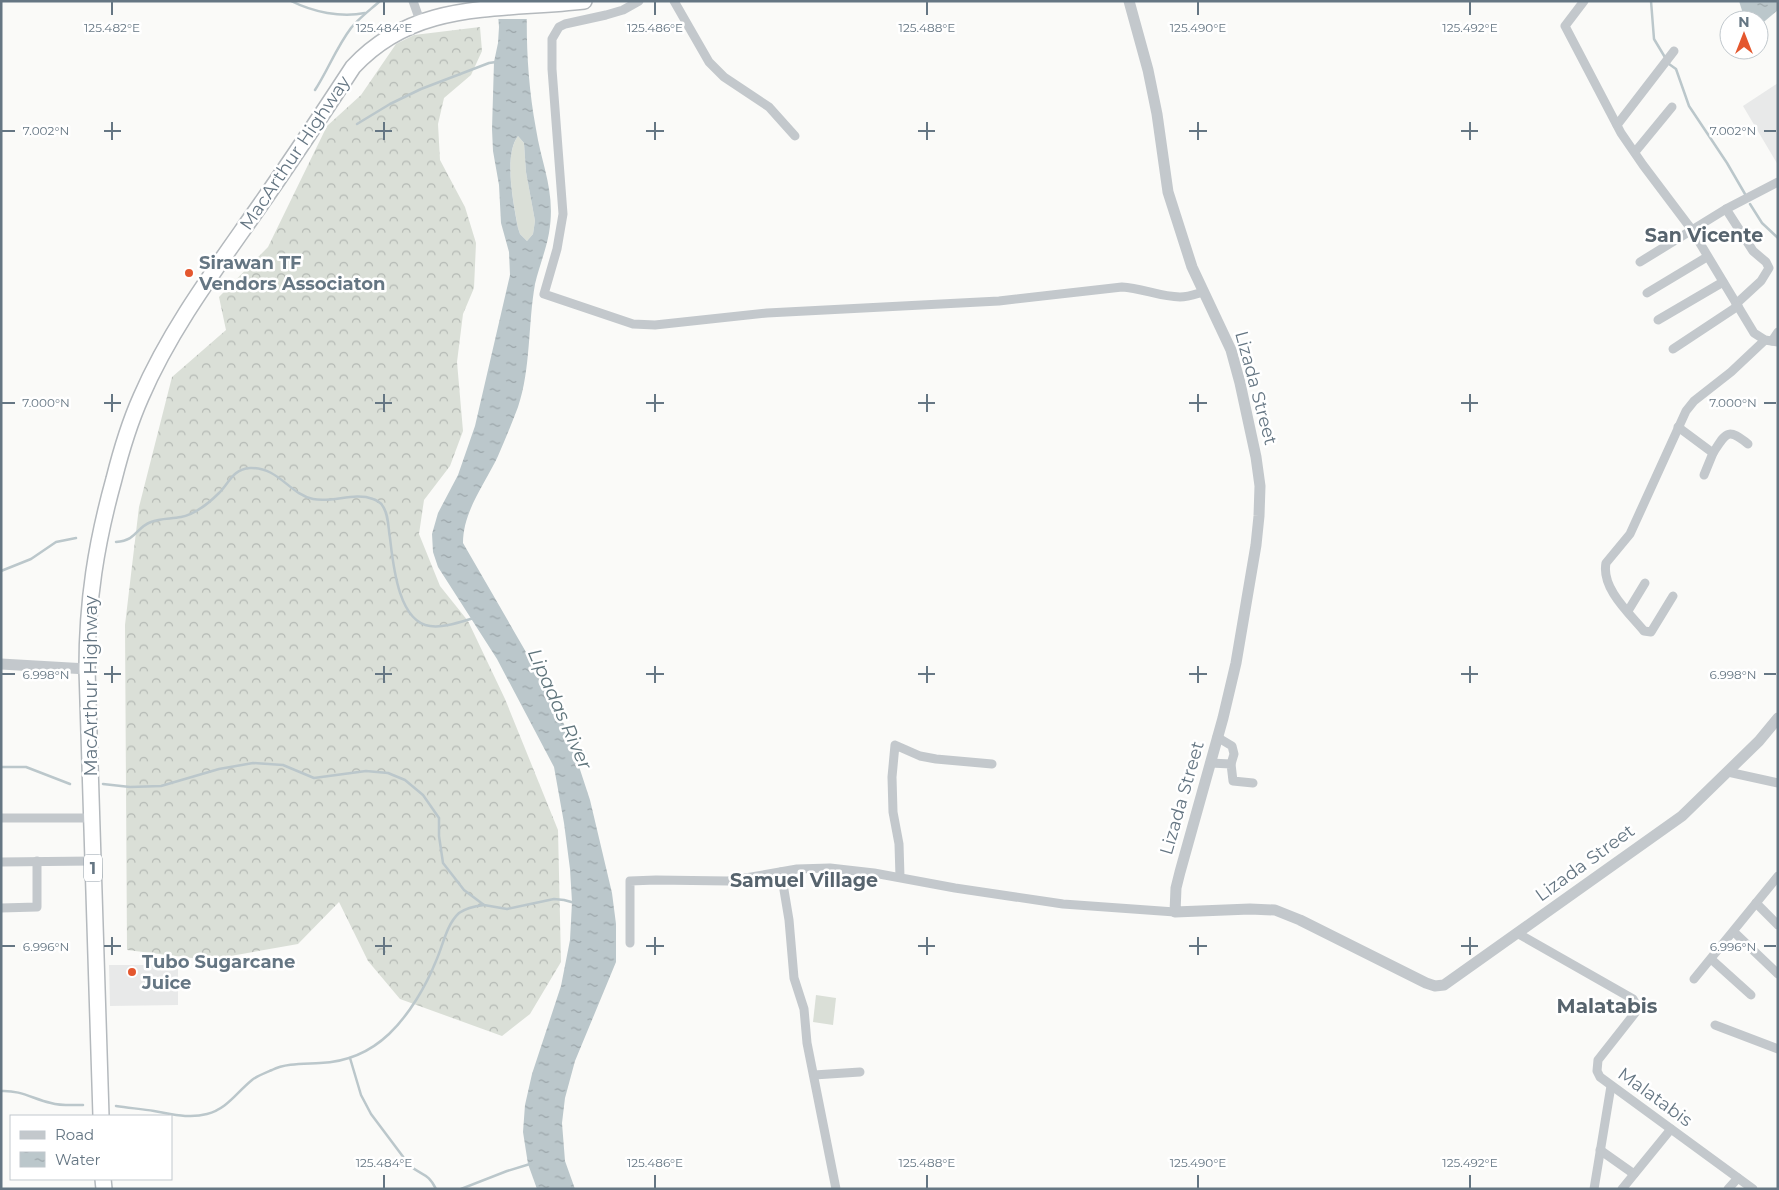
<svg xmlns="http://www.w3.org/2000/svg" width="1779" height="1190" font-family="Montserrat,sans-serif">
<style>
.built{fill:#e8e9e9}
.grass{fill:#dadfd7}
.forest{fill:url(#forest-crowns)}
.water{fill:url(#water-ripples);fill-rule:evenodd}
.pier{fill:#fafaf8}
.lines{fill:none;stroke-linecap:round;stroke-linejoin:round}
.stream{stroke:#bbc7cb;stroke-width:2.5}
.trunk-casing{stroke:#b4b9bd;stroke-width:18}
.minor{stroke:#c3c8cc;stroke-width:9}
.tertiary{stroke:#c3c8cc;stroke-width:11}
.trunk{stroke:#fff;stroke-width:15}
.ticks{fill:none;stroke:#657683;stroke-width:2}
.poi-dot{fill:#e4572e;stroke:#fff;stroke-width:2}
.labels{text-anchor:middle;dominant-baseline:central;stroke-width:5;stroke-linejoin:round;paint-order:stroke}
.shield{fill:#fff;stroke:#939fa8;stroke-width:1}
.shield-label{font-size:16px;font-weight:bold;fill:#657683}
.street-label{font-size:18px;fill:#657683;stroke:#fff}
.poi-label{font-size:18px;font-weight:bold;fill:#657683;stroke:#fff;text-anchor:start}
.neighbourhood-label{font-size:19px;font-weight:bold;fill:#57646e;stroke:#fff}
.water-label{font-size:19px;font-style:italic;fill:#60757c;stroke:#fff}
.quarter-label{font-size:20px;font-weight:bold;fill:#57646e;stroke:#fff}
.ticks-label{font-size:12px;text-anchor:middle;fill:#657683;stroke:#fff;stroke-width:5;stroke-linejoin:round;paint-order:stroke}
</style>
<defs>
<pattern id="forest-crowns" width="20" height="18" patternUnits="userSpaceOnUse" patternTransform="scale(1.25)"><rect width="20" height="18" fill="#dadfd7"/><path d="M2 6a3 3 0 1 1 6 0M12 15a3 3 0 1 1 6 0" fill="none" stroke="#b4b9b4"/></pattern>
<pattern id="water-ripples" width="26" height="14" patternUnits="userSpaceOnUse" patternTransform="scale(1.25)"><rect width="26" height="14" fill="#bbc7cb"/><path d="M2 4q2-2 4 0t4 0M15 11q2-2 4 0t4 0" fill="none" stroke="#9ca6aa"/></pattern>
</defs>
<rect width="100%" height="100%" fill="#fafaf8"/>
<!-- built -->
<g class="built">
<path d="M1778 83V165L1743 106Z"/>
<path d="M109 965H178V1005L110 1006Z"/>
</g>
<!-- grass -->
<g class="grass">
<path d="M518 136 524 143 526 172 535 221 533 234 527 241 520 234 518 228C514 205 503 156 518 136Z"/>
<path d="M816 995 836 998 833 1025 813 1022Z"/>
</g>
<!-- forest -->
<path class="forest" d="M480 27 482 51 471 75 444 98 438 124 440 160 465 207 476 243 474 288 463 314 457 362 463 431 450 466 424 500 419 534 440 586 468 621 505 699 558 830 561 962 530 1014 502 1036 400 999 368 961 339 902 298 944 208 960 127 950 125 625 139 507 172 377 226 330 219 297 268 247 327 126 361 95 396 44 414 35Z"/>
<!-- water -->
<g class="water">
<path d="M497 1H527C526 46 528 85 536 129 542 167 556 192 549 233 546 250 539 267 535 284 528 323 531 369 518 407 512 423 505 440 498 456 485 484 463 511 463 543L530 659 567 730 590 800 612 893 616 924V962L575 1061 565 1098 562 1123 565 1161 575 1189H537L528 1164 523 1132 525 1105 532 1074 561 986 570 940 572 902 570 869 564 823 554 767 497 659 438 567 433 552 432 534 438 513 458 475 475 426 510 275 509 252 501 223 499 185 493 151 492 129 494 62 498 43 499 27ZM518 136 524 143 526 172 535 221 533 234 527 241 520 234 518 228C514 206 503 155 518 136Z"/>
<path d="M1739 1H1778V10L1759 26V20H1745Z"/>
</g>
<!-- pier -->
<path class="pier" d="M494 1H529V19H496Z"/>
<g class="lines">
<!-- stream -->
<g class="stream">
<path d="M291 1C313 12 341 18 365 13"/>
<path d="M1651 1 1654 39 1666 59"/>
<path d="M1669 64 1676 69 1689 106 1727 163 1745 194"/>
<path d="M315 90C328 70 336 48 351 28 359 18 370 10 380 1"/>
<path d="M357 124 390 104 421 89 489 63 496 62"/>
<path d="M1750 204 1762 223 1778 238"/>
<path d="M116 542C138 540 135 528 151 522 160 518 171 519 181 517 196 514 208 504 219 493 229 483 233 469 250 468 279 467 289 494 313 499 333 503 354 492 373 499 376 500 381 503 382 505 389 514 388 528 390 538 393 563 398 622 430 626 444 628 460 622 474 618"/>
<path d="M1 571 31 559 56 542 76 538"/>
<path d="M1 767H26L70 784"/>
<path d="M103 784 130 787 161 786 219 769 253 763 283 765 314 778 366 771 388 773 405 780 423 795 439 818V836L443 863 464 890 484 905 507 909 554 899 564 900 575 903"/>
<path d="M350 1058 361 1095 371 1114 410 1166C423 1176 428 1173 436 1189"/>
<path d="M1 1091C21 1090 33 1099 51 1103 61 1106 72 1105 83 1105"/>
<path d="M116 1106C129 1108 142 1109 154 1111 172 1114 189 1119 207 1114 227 1109 236 1093 252 1080 257 1076 265 1073 272 1070 286 1063 305 1064 320 1063 346 1062 370 1052 389 1034 409 1015 426 986 436 961 443 946 446 925 459 913 466 908 476 906 484 905"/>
<path d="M461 1189 507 1171 530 1164"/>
</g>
<defs>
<g id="trunk">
<path d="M101 1116 87 669C87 601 96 544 114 479 121 451 129 424 141 397 170 330 214 271 256 211 289 164 321 116 353 67 415 0 495 11 584 1"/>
<path d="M103 1179 104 1189"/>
</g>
</defs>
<!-- trunk casing -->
<use href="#trunk" class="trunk-casing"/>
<!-- minor -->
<g class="minor">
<path d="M413 1 418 15"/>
<path d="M639 1 623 10 606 15 565 24 559 27 552 39V69L563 214 557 249 544 294 633 324 655 325 767 313 999 301 1122 287C1142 288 1160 297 1180 297 1188 297 1196 294 1203 292"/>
<path d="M674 1 709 62 724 77 769 107 795 136"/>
<path d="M1584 1 1565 26 1621 133 1643 165 1692 230 1754 333 1765 340 1778 342"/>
<path d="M1617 125 1674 51"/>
<path d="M1635 152 1672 107"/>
<path d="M1726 209 1753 251 1766 262 1769 268 1761 281 1736 304"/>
<path d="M1640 262 1726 209 1778 182"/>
<path d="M1647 293 1707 257"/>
<path d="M1658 320 1723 282"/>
<path d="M1772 341 1778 332"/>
<path d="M1673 349 1738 306"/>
<path d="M1678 427 1713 453 1704 475"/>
<path d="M1713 453C1726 433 1727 427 1748 444"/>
<path d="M1673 596 1651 632 1644 631C1629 613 1601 588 1606 563L1630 534 1686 411 1694 401 1731 372 1765 340"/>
<path d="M1628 611 1645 583"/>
<path d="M1217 737 1232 746 1234 754 1231 764"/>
<path d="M1210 763 1231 764 1233 781 1253 783"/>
<path d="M1728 772 1778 783"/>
<path d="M1 818H92"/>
<path d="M1 862 93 861"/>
<path d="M781 872 789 920 794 978 804 1009 807 1043 836 1189"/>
<path d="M900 877 899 844 893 812 892 777 895 745 920 756 936 759 992 764"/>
<path d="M1756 903 1778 925"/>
<path d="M1 908 37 907V861"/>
<path d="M1734 932 1778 974"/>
<path d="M1517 933 1633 999 1637 1006 1635 1013 1598 1060 1597 1071 1600 1077 1753 1189"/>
<path d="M630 943V881L656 880 728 881 797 869 830 868 874 873 955 888 1063 904 1175 912"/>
<path d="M1711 959 1751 995"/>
<path d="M1694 979 1778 876"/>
<path d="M1715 1025 1778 1049"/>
<path d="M814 1075 860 1072"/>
<path d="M1600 1150 1634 1174"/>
<path d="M1594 1189 1611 1086"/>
<path d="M1622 1189 1671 1129"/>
<path d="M1728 1189 1738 1178"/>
</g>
<!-- tertiary -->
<g class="tertiary">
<path d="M1129 1 1148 70 1157 114 1168 192 1192 267 1231 350 1240 383 1256 457 1260 486 1259 516 1256 545 1236 663 1223 718 1180 872 1176 888 1175 912 1250 909 1275 910 1300 920 1426 983 1435 986 1444 985 1682 816 1759 741 1778 718"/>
<path d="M1 664 87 669"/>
</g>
<!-- trunk -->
<use href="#trunk" class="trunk"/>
</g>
<!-- ticks -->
<path class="ticks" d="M112 2V15M384 2V15M655 2V15M927 2V15M1198 2V15M1470 2V15M112 122V140M384 122V140M655 122V140M927 122V140M1198 122V140M1470 122V140M2 131H15M104 131H121M375 131H392M646 131H664M918 131H935M1189 131H1207M1461 131H1478M1764 131H1776M112 394V412M384 394V412M655 394V412M927 394V412M1198 394V412M1470 394V412M2 403H15M104 403H121M375 403H392M646 403H664M918 403H935M1189 403H1207M1461 403H1478M1764 403H1776M112 666V683M384 666V683M655 666V683M927 666V683M1198 666V683M1470 666V683M2 674H15M104 674H121M375 674H392M646 674H664M918 674H935M1189 674H1207M1461 674H1478M1764 674H1776M112 937V955M384 937V955M655 937V955M927 937V955M1198 937V955M1470 937V955M2 946H15M104 946H121M375 946H392M646 946H664M918 946H935M1189 946H1207M1461 946H1478M1764 946H1776M384 1175V1188M655 1175V1188M927 1175V1188M1198 1175V1188M1470 1175V1188"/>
<!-- markers -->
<g class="poi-dot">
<circle cx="189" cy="273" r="5"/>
<circle cx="132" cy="972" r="5"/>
</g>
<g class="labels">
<!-- shield labels -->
<rect class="shield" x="84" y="854.5" width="18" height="27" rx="4"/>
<g class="shield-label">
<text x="93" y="868">1</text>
</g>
<!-- street labels -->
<g class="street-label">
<text transform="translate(295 153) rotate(-56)">MacArthur Highway</text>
<text transform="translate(1256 388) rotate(75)">Lizada Street</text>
<text transform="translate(91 686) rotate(-90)">MacArthur Highway</text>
<text transform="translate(1182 798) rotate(-74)">Lizada Street</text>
<text transform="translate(1585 863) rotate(-36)">Lizada Street</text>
<text transform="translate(1655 1097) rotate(36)">Malatabis</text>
</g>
<!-- poi labels -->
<g class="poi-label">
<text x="199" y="263">Sirawan TF<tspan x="199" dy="21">Vendors Associaton</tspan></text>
<text x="142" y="962">Tubo Sugarcane<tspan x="142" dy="21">Juice</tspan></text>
</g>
<!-- neighbourhood labels -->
<g class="neighbourhood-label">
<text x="1704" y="235">San Vicente</text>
<text x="804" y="880">Samuel Village</text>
</g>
<!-- water labels -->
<g class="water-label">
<text transform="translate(560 709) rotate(66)">Lipadas River</text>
</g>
<!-- quarter labels -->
<g class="quarter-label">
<text x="1607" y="1006">Malatabis</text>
</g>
</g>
<g class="ticks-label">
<text x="112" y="32">125.482°E</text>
<text x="384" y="32">125.484°E</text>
<text x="655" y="32">125.486°E</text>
<text x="927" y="32">125.488°E</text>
<text x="1198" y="32">125.490°E</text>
<text x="1470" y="32">125.492°E</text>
<text x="46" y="135">7.002°N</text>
<text x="1733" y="135">7.002°N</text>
<text x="46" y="407">7.000°N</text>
<text x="1733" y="407">7.000°N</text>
<text x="46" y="679">6.998°N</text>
<text x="1733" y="679">6.998°N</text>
<text x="46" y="951">6.996°N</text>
<text x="1733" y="951">6.996°N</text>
<text x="384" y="1167">125.484°E</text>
<text x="655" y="1167">125.486°E</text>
<text x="927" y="1167">125.488°E</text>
<text x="1198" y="1167">125.490°E</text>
<text x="1470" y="1167">125.492°E</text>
</g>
<!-- border -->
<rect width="1779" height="1190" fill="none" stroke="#657683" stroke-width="5"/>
<!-- legend -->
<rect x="10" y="1115" width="162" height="65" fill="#ffffff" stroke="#c1c8cd"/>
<rect x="20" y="1131" width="25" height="8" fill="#c3c8cc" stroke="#c1c8cd"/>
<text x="55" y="1140" font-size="15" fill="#657683">Road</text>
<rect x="20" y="1152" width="25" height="15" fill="url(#water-ripples)" stroke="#c1c8cd"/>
<text x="55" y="1165" font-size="15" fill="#657683">Water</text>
<!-- north arrow -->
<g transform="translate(1744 35)"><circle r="24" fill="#ffffff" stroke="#c1c8cd"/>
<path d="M0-4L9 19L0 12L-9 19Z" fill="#e4572e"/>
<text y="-8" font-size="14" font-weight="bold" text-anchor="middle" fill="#657683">N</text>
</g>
</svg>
